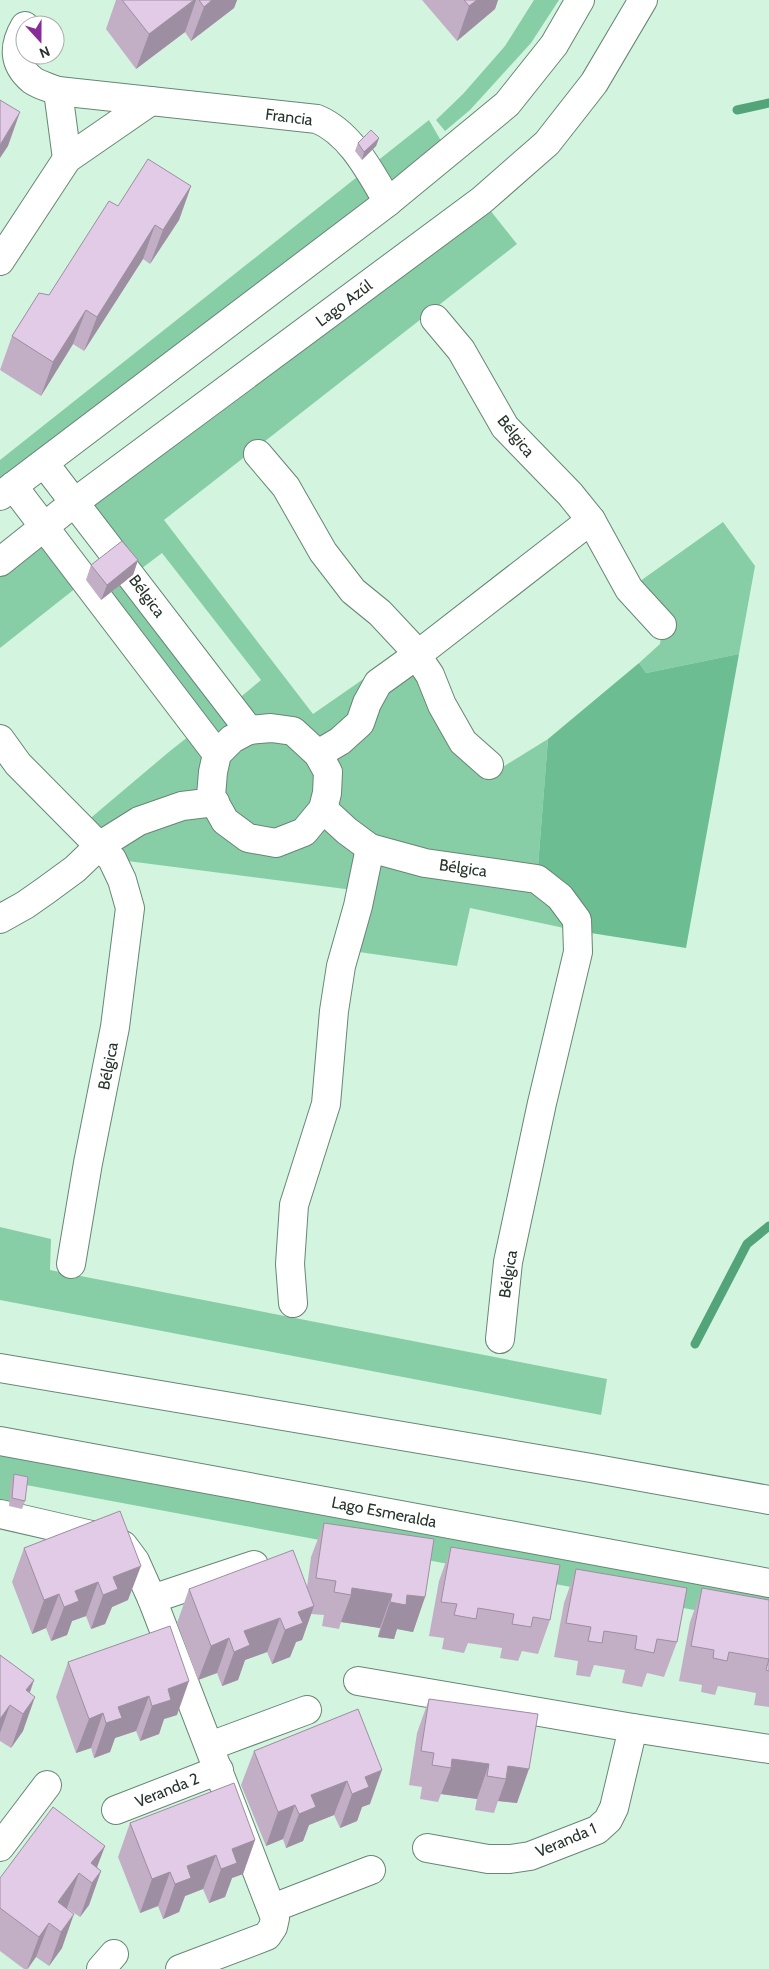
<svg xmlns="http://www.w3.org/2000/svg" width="769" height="1969" font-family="Cabin,sans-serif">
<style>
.green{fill:#87cea6;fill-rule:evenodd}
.forest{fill:#6dbd92}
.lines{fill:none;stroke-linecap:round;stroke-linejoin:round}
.stream{stroke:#54a47a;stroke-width:9}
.minor-casing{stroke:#678674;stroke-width:30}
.minor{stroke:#fff;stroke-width:28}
.wall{fill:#c2afc6}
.shaded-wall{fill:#9e8ea1}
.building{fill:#e2cbe6;stroke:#9e8ea1}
.labels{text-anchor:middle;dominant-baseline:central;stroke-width:4.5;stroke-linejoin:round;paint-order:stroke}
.street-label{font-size:16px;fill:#27342c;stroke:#fff}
</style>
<rect width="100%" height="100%" fill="#d3f5e0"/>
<!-- green -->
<g class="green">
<path d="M534 0H559L531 43 470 110 445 131 436 120 463 94 505 46Z"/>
<path d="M429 120 448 153 0 496V460Z"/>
<path d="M482 200 517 244 164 520 313 714 411 646 498 770 548 739 537 879 578 931 470 908 457 966 345 950 361 891 112 859 80 827 170 751 198 729 101 600 132 575 75 502ZM162 553 261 680 231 705 133 575Z"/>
<path d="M723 522 755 566 739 654 646 673 639 663 660 644 662 625 629 589Z"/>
<path d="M45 527 86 580 0 648V569Z"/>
<path d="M0 1227 51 1239 50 1270 607 1379 601 1415 0 1300Z"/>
<path d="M0 1441 769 1583V1624L26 1485 9 1506 0 1508Z"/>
</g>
<!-- forest -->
<path class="forest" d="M739 654 686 948 578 931 537 879 548 739 639 663 646 673Z"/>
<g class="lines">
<!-- stream -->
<g class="stream">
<path d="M737 110 769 103"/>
<path d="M695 1344 747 1244 769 1226"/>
</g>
<defs>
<g id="minor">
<path d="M25 26C13 46 13 64 32 80 39 85 50 88 58 91L317 119C351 133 370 172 388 202"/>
<path d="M58 91 67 159"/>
<path d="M0 261 67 159 151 101"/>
<path d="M435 319 461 350 505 427 570 494 591 520 629 589 662 625"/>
<path d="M258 454 286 487 323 552 353 591 380 613 409 644 430 675 442 705 463 742 489 765"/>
<path d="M44 463 249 730"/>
<path d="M13 486 217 754"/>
<path d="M0 496 388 202 507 104 554 45 580 0"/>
<path d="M0 562 75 502 482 200 547 143 594 83 643 0"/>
<path d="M271 728 293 731 318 754 328 772 327 793 323 809 304 832 276 843 248 838 225 821 211 796 213 772 217 754 232 739 249 730Z"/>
<path d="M0 739 18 764 112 859 122 880 130 908 115 1027 88 1163 71 1264"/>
<path d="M318 754 340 741 360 723 367 703 378 683 417 655 591 520"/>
<path d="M323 809 347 831 370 848"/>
<path d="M0 919 25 905 45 891 75 869 99 846 139 821 182 806 215 802"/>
<path d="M293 1303 290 1264 294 1205 326 1104 334 1011 341 966 358 906 370 848 425 863 537 879 560 897 577 920 578 952 542 1103 508 1262 500 1339"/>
<path d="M0 1368 591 1468 769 1500"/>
<path d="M0 1441 769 1583"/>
<path d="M0 1514 109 1539 123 1545 135 1561 152 1599 275 1918 273 1927 267 1936 180 1969"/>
<path d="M152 1599 254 1565"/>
<path d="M358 1681 633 1728 769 1749"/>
<path d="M210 1746 307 1710"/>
<path d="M116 1810 219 1770"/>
<path d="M0 1847 47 1785"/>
<path d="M427 1848 488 1859H510L530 1856 597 1830 608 1820 614 1808 633 1728"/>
<path d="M273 1908 371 1870"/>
<path d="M101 1969 114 1954"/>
</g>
</defs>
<!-- minor casing -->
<use href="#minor" class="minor-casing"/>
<!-- minor -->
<use href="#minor" class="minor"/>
</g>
<!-- wall -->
<g class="wall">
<path d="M116 0H237L234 8 191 41 185 32 136 69 106 29Z"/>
<path d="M422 0H498L495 9 457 41Z"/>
<path d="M379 138 376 146 362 160 355 151 358 143Z"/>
<path d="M191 186 179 220 150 264 143 259 84 351 73 344 41 396 0 370 12 336 49 295 118 206Z"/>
<path d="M138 560 133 575 101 600 86 580 91 565Z"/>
<path d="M14 1474 25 1501 22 1509 9 1506 11 1482Z"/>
<path d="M120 1511 128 1600 112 1607 105 1624 91 1629 86 1616 72 1621 67 1635 51 1641 46 1628 32 1634 12 1582 24 1548Z"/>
<path d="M324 1523 425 1597 413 1632 397 1629 394 1639 378 1637 380 1628 341 1622 339 1629 322 1626 324 1615 311 1614 302 1640 296 1642 290 1657 272 1664 267 1652 245 1660 238 1680 222 1686 217 1673 198 1680 177 1623 189 1589 307 1587 311 1557Z"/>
<path d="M451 1547 550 1620 538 1654 522 1651 518 1661 500 1658 502 1648 468 1643 464 1653 442 1649 444 1638 429 1636 439 1581Z"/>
<path d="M576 1569 677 1642 664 1677 647 1673 642 1687 622 1683 625 1670 594 1665 590 1677 576 1675 578 1661 554 1657 564 1603Z"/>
<path d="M702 1588 769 1600V1707L754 1705 756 1693 718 1686 715 1695 701 1692 702 1685 679 1681 690 1622Z"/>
<path d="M170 1626 177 1715 164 1719 159 1734 140 1741 136 1731 115 1738 110 1752 94 1758 91 1748 76 1753 56 1697 68 1662Z"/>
<path d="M0 1655 34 1680 30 1693 23 1731 11 1748 0 1741Z"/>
<path d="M429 1699 538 1714 517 1803 498 1801 494 1813 475 1810 477 1799 441 1794 438 1802 420 1799 422 1787 409 1785 417 1733Z"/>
<path d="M358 1709 370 1804 362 1807 357 1821 340 1828 334 1815 309 1825 303 1841 286 1848 283 1839 266 1846 241 1785 254 1751Z"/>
<path d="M130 1823 255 1840 243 1874 232 1878 225 1897 209 1903 203 1889 185 1896 179 1912 163 1919 158 1906 140 1913 118 1857Z"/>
<path d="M105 1846 97 1867 101 1871 89 1905 80 1917 67 1908H66L62 1948 49 1966 36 1957 28 1969H24L0 1951V1878Z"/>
</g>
<!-- shaded-wall -->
<g class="shaded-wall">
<path d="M194 0H196L185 32 136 69 149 34Z"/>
<path d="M212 0H237L234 8 191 41 204 7Z"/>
<path d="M477 0H498L495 9 457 41 469 6Z"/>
<path d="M20 112 8 146 0 158V145Z"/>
<path d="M379 138 376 146 362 160 364 152Z"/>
<path d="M191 186 179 220 150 264 163 230Z"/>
<path d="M155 225 143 259 84 351 97 317Z"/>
<path d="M86 310 73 344 41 396 53 362Z"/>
<path d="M138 560 133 575 101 600 107 585Z"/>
<path d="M141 1566 128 1600 112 1607 105 1624 91 1629 103 1595 113 1577Z"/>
<path d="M98 1582 86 1616 72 1621 67 1635 51 1641 64 1607 75 1591Z"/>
<path d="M352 1588 392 1594 380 1628 341 1622 351 1595Z"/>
<path d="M59 1594 46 1628 32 1634 44 1600Z"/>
<path d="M407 1595 425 1597 413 1632 397 1629 394 1639 378 1637 390 1602Z"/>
<path d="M314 1606 302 1640 296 1642 290 1657 272 1664 285 1630 298 1612Z"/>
<path d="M280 1618 267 1652 245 1660 238 1680 222 1686 234 1652 244 1631Z"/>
<path d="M229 1638 217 1673 198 1680 211 1646Z"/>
<path d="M34 1680 22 1713 26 1690Z"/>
<path d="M189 1681 177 1715 164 1719 159 1734 140 1741 152 1706 168 1689Z"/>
<path d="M149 1696 136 1731 115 1738 110 1752 94 1758 106 1723 118 1707Z"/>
<path d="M35 1697 23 1731 11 1748 23 1714Z"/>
<path d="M10 1705 0 1733V1719Z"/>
<path d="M103 1713 91 1748 76 1753 89 1719Z"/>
<path d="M452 1759 489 1764 477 1799 441 1794 451 1768Z"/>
<path d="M508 1766 529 1769 517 1803 498 1801 506 1779Z"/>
<path d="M382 1770 370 1804 362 1807 357 1821 340 1828 352 1794 365 1777Z"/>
<path d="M347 1781 334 1815 309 1825 303 1841 286 1848 299 1814 311 1795Z"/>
<path d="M295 1805 283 1839 266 1846 278 1812Z"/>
<path d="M255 1840 243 1874 232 1878 225 1897 209 1903 221 1869 232 1849Z"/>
<path d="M105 1846 92 1880 91 1863Z"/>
<path d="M216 1855 203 1889 185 1896 179 1912 163 1919 175 1884 187 1866Z"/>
<path d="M101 1871 89 1905 80 1917 92 1883Z"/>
<path d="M170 1872 158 1906 140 1913 152 1879Z"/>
<path d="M79 1873 67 1908 53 1926 58 1902Z"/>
<path d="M74 1914 62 1948 49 1966 61 1932Z"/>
<path d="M49 1923 36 1957 27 1969 39 1937Z"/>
</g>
<!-- building -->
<g class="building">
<path d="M122 0H194L149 34Z"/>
<path d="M199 0H212L204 7Z"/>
<path d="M464 0H477L469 6Z"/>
<path d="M0 100 20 112 0 145Z"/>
<path d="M371 130 379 138 364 152 358 143Z"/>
<path d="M148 159 191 186 163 230 155 225 97 317 86 310 53 362 12 336 39 293 49 295 109 201 118 206Z"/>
<path d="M122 541 138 560 107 585 91 565Z"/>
<path d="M14 1474 28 1477 25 1501 12 1498Z"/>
<path d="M120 1511 141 1566 113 1577 118 1589 103 1595 98 1582 75 1591 79 1601 64 1607 59 1594 44 1600 24 1548Z"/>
<path d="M324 1523 434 1539 425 1597 407 1595 406 1605 390 1602 392 1594 352 1588 351 1595 334 1592 336 1581 316 1578Z"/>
<path d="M451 1547 560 1565 550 1620 533 1617 531 1627 512 1624 514 1614 478 1608 476 1619 454 1615 457 1604 441 1602Z"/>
<path d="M293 1550 314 1606 298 1612 303 1623 285 1630 280 1618 244 1631 250 1645 234 1652 229 1638 211 1646 189 1589Z"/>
<path d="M576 1569 687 1588 677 1642 657 1639 654 1653 635 1649 637 1636 604 1631 602 1643 588 1641 591 1627 566 1623Z"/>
<path d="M702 1588 769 1600V1671L766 1670 769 1659 729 1652 727 1661 713 1658 714 1650 691 1646Z"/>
<path d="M170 1626 189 1681 168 1689 171 1700 152 1706 149 1696 118 1707 122 1718 106 1723 103 1713 89 1719 68 1662Z"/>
<path d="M0 1655 34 1680 26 1690 35 1697 23 1714 10 1705 0 1719Z"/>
<path d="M429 1699 538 1714 529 1769 508 1766 506 1779 487 1776 489 1764 452 1759 451 1768 432 1765 434 1753 421 1751Z"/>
<path d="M358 1709 382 1770 365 1777 369 1787 352 1794 347 1781 311 1795 316 1807 299 1814 295 1805 278 1812 254 1751Z"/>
<path d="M234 1783 255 1840 232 1849 237 1863 221 1869 216 1855 187 1866 191 1878 175 1884 170 1872 152 1879 130 1823Z"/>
<path d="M53 1807 105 1846 91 1863 101 1871 92 1883 79 1873 58 1902 74 1914 61 1932 49 1923 39 1937 0 1908V1878Z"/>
</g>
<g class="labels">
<!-- street labels -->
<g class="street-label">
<text transform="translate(289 117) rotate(7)">Francia</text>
<text transform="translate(344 303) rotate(-37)">Lago Azúl</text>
<text transform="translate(516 436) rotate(51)">Bélgica</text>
<text transform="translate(147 596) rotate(53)">Bélgica</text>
<text transform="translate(463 868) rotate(8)">Bélgica</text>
<text transform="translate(108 1066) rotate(-79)">Bélgica</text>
<text transform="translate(508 1274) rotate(-81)">Bélgica</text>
<text transform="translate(384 1512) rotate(11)">Lago Esmeralda</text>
<text transform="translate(167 1790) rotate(-22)">Veranda 2</text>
<text transform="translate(566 1840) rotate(-23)">Veranda 1</text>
</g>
</g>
<!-- north arrow -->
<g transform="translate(40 40) rotate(159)"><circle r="24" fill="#ffffff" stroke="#a9aeab"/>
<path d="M0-4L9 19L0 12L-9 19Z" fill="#882c97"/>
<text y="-8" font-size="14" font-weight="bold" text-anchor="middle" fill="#27342c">N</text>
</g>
</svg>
